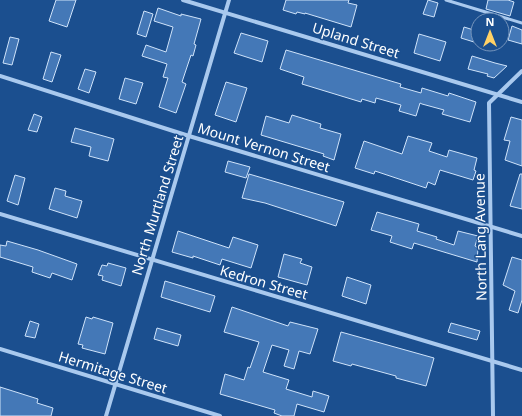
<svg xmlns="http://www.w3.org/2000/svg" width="522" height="416" font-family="'Noto Sans',sans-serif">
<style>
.building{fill:#4478b7;stroke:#cfe3fa}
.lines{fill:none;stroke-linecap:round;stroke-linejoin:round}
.lane{stroke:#a9c9ee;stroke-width:3}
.street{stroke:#a9c9ee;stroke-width:4}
.labels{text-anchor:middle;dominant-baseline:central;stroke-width:3;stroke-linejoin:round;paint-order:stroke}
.street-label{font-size:14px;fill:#fff;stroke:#1b4f8f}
</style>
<rect width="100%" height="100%" fill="#1b4f8f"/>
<!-- building -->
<g class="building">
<path d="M56 0H76L67 27 49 21Z"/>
<path d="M286 0H349L348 3 357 5 351 27 305 13V14L297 12 296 14 283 10Z"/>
<path d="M428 0 438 3 434 17 423 14Z"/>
<path d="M488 0H508L514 2 510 16 486 9Z"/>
<path d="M158 8 181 16V14L201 19 194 44 196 45 193 56 191 55 182 82 186 84 176 113 159 107 168 78 163 77 167 64 142 56 146 45 166 52 173 27 154 21Z"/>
<path d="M144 11 153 14 146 37 137 34Z"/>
<path d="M484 15 502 20H482Z"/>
<path d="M512 26 522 30V44L508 40Z"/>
<path d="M464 27 477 31 474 42 461 38Z"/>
<path d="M241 33 268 41 262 62 234 53Z"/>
<path d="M419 34 446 42 440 61 414 53Z"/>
<path d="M10 37 19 39 12 65 3 63Z"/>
<path d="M286 50 401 84 400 87 421 93 422 88 448 96 449 93 476 102 470 122 442 114 444 110 422 104 420 103 416 116 399 111 401 105 376 98 375 103 362 99 361 102 302 84 304 77 280 69Z"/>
<path d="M51 52 61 55 52 82 43 79Z"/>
<path d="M472 56 495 63 507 66 494 78 487 76 488 74 468 69Z"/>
<path d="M85 69 96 72 89 93 78 89Z"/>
<path d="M125 78 143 83 136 104 119 99Z"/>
<path d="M226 82 247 88 236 122 215 115Z"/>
<path d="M34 114 42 117 37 132 28 130Z"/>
<path d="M292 115 321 124 320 128 341 134 334 160 323 156 324 154 261 135 266 116 289 123Z"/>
<path d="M511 117 522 120V166L505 160 510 141 504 140Z"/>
<path d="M75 128 114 139 108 161 89 156 91 147 71 142Z"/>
<path d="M408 136 432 143 429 151 447 157 449 150 477 158 474 170 476 171 473 180 440 170 435 185 428 182 426 188 375 171 374 174 355 168 364 141 402 154Z"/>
<path d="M228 161 250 167 246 178 225 172Z"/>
<path d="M249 174 344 202 336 226 265 203 242 198Z"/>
<path d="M520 174H522V209L510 206Z"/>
<path d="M15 175 25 178 18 205 7 201Z"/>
<path d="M55 188 66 191 65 196 82 201 77 218 49 209Z"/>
<path d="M377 212 419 224 417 231 437 237 436 239 454 245 458 231 478 236 475 246 478 248 477 262 414 243 412 249 390 242 392 236 371 230Z"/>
<path d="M178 231 229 248 233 237 258 245 251 268 222 259 220 265 193 256V258L172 252Z"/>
<path d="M7 241 38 250 77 264 72 280 52 273 50 278 32 272 33 267 0 257V245L6 246Z"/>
<path d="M284 254 302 259 300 263 312 267 307 285 278 277Z"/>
<path d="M512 257 522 260V300L518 313 509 310 515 291 503 285Z"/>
<path d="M108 263 126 268 121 286 102 280 103 276 98 275 102 265 107 266Z"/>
<path d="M347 277 371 285 366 304 342 296Z"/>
<path d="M165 281 215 296 210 312 161 297Z"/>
<path d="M232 307 288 326 290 322 318 329 310 354 299 351 294 369 284 366 289 350 272 345 263 372 289 380 286 389 312 397 313 391 329 396 324 412 297 404 294 416H282L274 413 275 410 220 394 225 374 244 380 248 367 250 368 259 342 224 332Z"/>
<path d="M86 317 92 319 93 317 113 323 105 354 82 348 83 345 78 344Z"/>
<path d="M30 321 39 324 35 338 25 336Z"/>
<path d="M451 323 480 331 477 340 448 332Z"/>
<path d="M157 328 181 335 178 346 154 339Z"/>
<path d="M341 332 434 358 426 386 396 378V376L352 364 351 366 333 361Z"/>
<path d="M0 387 38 399 37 403 53 408 51 416H0Z"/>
</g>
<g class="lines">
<!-- lane -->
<path class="lane" d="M446 0 522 23"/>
<!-- street -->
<g class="street">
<path d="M183 0 522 102"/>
<path d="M0 76 189 136 522 236"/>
<path d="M0 214 522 370"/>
<path d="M0 349 220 416"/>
<path d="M106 416 229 0"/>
<path d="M493 416 489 103 522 71"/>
</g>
</g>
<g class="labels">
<!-- street labels -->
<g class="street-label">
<text transform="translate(356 40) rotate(17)">Upland Street</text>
<text transform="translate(264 147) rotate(17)">Mount Vernon Street</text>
<text transform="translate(157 205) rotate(-73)">North Murtland Street</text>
<text transform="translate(480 237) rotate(-91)">North Lang Avenue</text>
<text transform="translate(264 282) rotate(16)">Kedron Street</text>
<text transform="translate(113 372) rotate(17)">Hermitage Street</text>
</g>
</g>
<!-- north arrow -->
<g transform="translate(490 32)"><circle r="19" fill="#1b4f8f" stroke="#7695bc"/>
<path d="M0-3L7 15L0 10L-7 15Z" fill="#ffd166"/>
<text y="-6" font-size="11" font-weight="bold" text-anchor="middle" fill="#ffffff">N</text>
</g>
</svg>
